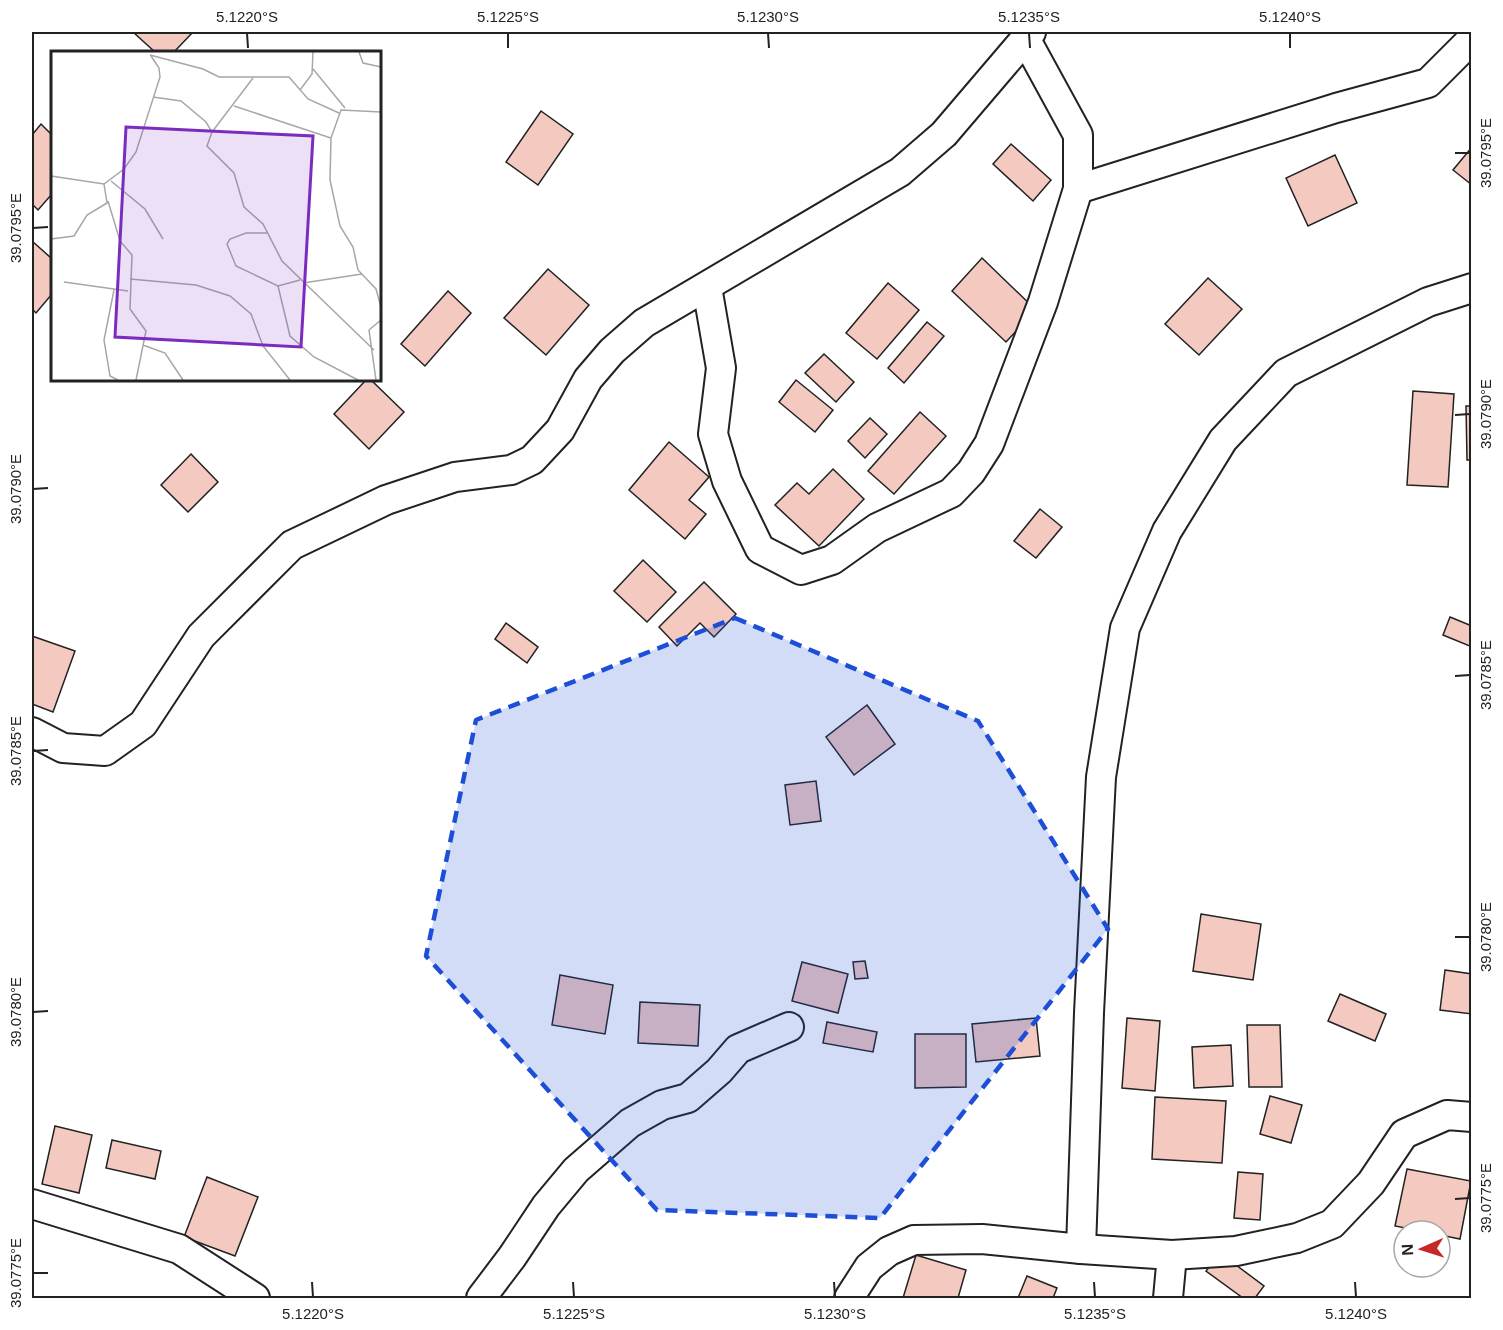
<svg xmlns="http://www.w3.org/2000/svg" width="1503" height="1330" font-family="Arial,sans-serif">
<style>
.building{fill:#f3c9c0;stroke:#222;stroke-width:1.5}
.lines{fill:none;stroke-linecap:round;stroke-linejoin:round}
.minor-casing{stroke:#222;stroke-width:32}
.minor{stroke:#fff;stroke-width:28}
.marked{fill:#1d4ed8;fill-opacity:0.2;stroke:#1d4ed8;stroke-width:4.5;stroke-dasharray:12 8;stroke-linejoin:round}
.ticks{fill:none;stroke:#222;stroke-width:2}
.inset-road{fill:none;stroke:#a7a7a7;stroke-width:1.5}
.view{fill:#7b2cbf;fill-opacity:0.15;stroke:#7b2cbf;stroke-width:3}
.inset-edge{fill:none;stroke:#222;stroke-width:3}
.neatline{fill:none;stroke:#222;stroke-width:2}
.ticks-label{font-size:15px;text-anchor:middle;fill:#222}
</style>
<rect width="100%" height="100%" fill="#fff"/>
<!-- building -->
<g class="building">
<path d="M133 32H193L174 52H155Z"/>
<path d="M541 111 573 134 538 185 506 162Z"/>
<path d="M41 124 52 135V194L38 210 32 204V135Z"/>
<path d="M1011 144 1051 180 1033 201 993 164Z"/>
<path d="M1472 147V185L1453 170Z"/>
<path d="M1335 155 1357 203 1308 226 1286 178Z"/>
<path d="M32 241 50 257 52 254V294L36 313 32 309Z"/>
<path d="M982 258 1036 310 1006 342 952 291Z"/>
<path d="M548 269 589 305 546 355 504 318Z"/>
<path d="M1208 278 1242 309 1199 355 1165 324Z"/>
<path d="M888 283 919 310 877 359 846 333Z"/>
<path d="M448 291 471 313 425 366 401 344Z"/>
<path d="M927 322 944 336 904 383 888 368Z"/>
<path d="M824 354 854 382 836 402 805 373Z"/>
<path d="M366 380H371L404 412 369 449 334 414Z"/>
<path d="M796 380 833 410 815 432 779 402Z"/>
<path d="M1413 391 1454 394 1448 487 1407 485Z"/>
<path d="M1466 406H1472V460H1467Z"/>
<path d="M920 412 946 436 894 494 868 471Z"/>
<path d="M870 418 887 434 865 458 848 441Z"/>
<path d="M669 442 709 477 689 500 706 514 685 539 629 490Z"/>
<path d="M191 454 218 482 188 512 161 485Z"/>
<path d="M833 469 864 499 819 546 775 505 797 483 809 494Z"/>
<path d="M1040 509 1062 527 1036 558 1014 541Z"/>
<path d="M643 560 676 592 647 622 614 591Z"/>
<path d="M704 582 736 614 714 637 700 623 677 646 659 627Z"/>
<path d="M1450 617 1472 626V647L1443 635Z"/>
<path d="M506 623 538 647 527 663 495 639Z"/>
<path d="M32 636 75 651 53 712 32 704Z"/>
<path d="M867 705 895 744 854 775 826 737Z"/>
<path d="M816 781 821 821 790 825 785 785Z"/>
<path d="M1201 914 1261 924 1253 980 1193 971Z"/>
<path d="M865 961 868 978 855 979 853 962Z"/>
<path d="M802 962 848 974 838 1013 792 1001Z"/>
<path d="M1445 970 1472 974V1014L1440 1010Z"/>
<path d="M560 975 613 985 605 1034 552 1025Z"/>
<path d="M1340 994 1386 1014 1375 1041 1328 1021Z"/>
<path d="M640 1002 700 1005 698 1046 638 1043Z"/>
<path d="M1036 1018 1040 1056 976 1062 972 1024Z"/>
<path d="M1127 1018 1160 1021 1155 1091 1122 1088Z"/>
<path d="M827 1022 877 1032 873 1052 823 1043Z"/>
<path d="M1247 1025H1280L1282 1087H1249Z"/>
<path d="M915 1034H966V1087L915 1088Z"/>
<path d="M1231 1045 1233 1086 1194 1088 1192 1047Z"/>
<path d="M1270 1096 1302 1105 1291 1143 1260 1134Z"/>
<path d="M1155 1097 1226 1101 1222 1163 1152 1159Z"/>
<path d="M55 1126 92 1135 79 1193 42 1184Z"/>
<path d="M112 1140 161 1151 155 1179 106 1168Z"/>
<path d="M1407 1169 1471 1181 1460 1239 1440 1235V1231H1421L1395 1226Z"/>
<path d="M1238 1172 1263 1174 1260 1220 1234 1218Z"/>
<path d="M207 1177 258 1197 235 1256 184 1237Z"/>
<path d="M1220 1253 1264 1286 1255 1298H1243L1206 1271Z"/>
<path d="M916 1255 966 1270 958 1298H903Z"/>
<path d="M1027 1276 1057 1288 1053 1298H1018Z"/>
</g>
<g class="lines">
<defs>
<g id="minor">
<path d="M1078 189 1336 108 1428 83 1472 39"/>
<path d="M707 287 721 368 713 434 727 481 760 549 801 570 832 560 877 528 951 493 971 472 989 444 1043 302 1078 189V135L1025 38"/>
<path d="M32 732 63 748 105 751 143 724 201 636 292 545 386 500 455 477 511 470 532 460 560 430 588 379 612 351 644 323 900 172 944 134 1031 32"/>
<path d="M32 1204 179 1249 255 1298"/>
<path d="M1081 1249 1089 1013 1101 777 1125 628 1167 531 1223 440 1286 373 1428 302 1472 288"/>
<path d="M481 1298 512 1257 546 1206 576 1170 630 1123 662 1105 688 1098 719 1071 738 1049 789 1027"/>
<path d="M849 1298 869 1267 889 1251 914 1240 982 1239 1081 1249 1172 1255 1236 1251 1297 1238 1332 1224 1371 1183 1404 1134 1447 1115 1472 1117"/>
<path d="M1168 1298 1172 1255"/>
</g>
</defs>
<!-- minor casing -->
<use href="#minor" class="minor-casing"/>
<!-- minor -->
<use href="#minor" class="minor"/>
</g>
<!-- marked area -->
<path class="marked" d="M735 618 978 721 1108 929 880 1218 657 1210 426 956 476 720Z"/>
<!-- ticks -->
<path class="ticks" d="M247 33 248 48M508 33V48M768 33 769 48M1029 33 1030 48M1290 33V48M1455 153H1470M33 228 48 227M1455 415 1470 414M33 489 48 488M1455 676 1470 675M33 751 48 750M1455 937H1470M33 1012 48 1011M1455 1199 1470 1198M33 1273H48M312 1282 313 1297M573 1282 574 1297M834 1282 835 1297M1094 1282 1095 1297M1355 1282 1356 1297"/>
<!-- overview -->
<g transform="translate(51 51)">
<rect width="330" height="330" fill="#fff"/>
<path class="inset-road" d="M308 1 312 12 330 16M99 4 152 18 168 26H238L257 48 288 62M262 18 294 57M249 39 261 23 262 1M102 46 130 50 155 71 161 81 156 95 183 122 193 156 212 173 231 210 323 299M183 55 280 87 279 129 289 175 302 196 307 219 325 238 330 256M161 81 202 27M280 87 290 59 330 61M0 125 53 133 73 118 85 101 109 26 108 17 100 5M60 130 94 158 112 188M57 150 69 190 81 204 79 258 95 280 85 329M216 182H195L179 188 176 193 185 215 227 235 249 229M0 188 23 185 36 164 56 152 53 133M79 228 145 234 179 245 200 263 212 295 239 329M13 231 77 240M252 232 311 223M227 235 239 285 263 306 307 329M63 239 53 289 59 325 67 329M92 294 114 302 132 329M325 329 318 279 330 269"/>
<path class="view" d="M75 76 262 85 250 296 64 286Z"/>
<rect width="330" height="330" class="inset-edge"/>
</g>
<!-- border -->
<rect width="1503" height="1330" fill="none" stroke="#ffffff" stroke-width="66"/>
<!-- north arrow -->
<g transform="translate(1422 1249) rotate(267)"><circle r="28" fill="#ffffff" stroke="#a7a7a7" stroke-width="1.5"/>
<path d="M0-4.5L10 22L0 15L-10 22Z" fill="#c62828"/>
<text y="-9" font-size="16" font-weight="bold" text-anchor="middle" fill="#222222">N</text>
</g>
<rect x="33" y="33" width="1437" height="1264" class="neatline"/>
<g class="ticks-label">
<text x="247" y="22">5.1220°S</text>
<text x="508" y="22">5.1225°S</text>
<text x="768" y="22">5.1230°S</text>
<text x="1029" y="22">5.1235°S</text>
<text x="1290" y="22">5.1240°S</text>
<text transform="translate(1486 153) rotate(-90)" y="5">39.0795°E</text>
<text transform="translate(16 228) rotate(-90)" y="5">39.0795°E</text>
<text transform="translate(1486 414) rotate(-90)" y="5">39.0790°E</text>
<text transform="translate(16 489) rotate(-90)" y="5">39.0790°E</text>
<text transform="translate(1486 675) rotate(-90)" y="5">39.0785°E</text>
<text transform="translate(16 751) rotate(-90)" y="5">39.0785°E</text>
<text transform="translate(1486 937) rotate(-90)" y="5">39.0780°E</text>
<text transform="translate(16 1012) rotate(-90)" y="5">39.0780°E</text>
<text transform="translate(1486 1198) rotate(-90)" y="5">39.0775°E</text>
<text transform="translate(16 1273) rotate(-90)" y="5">39.0775°E</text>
<text x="313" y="1319">5.1220°S</text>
<text x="574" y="1319">5.1225°S</text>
<text x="835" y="1319">5.1230°S</text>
<text x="1095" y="1319">5.1235°S</text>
<text x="1356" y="1319">5.1240°S</text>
</g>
</svg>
